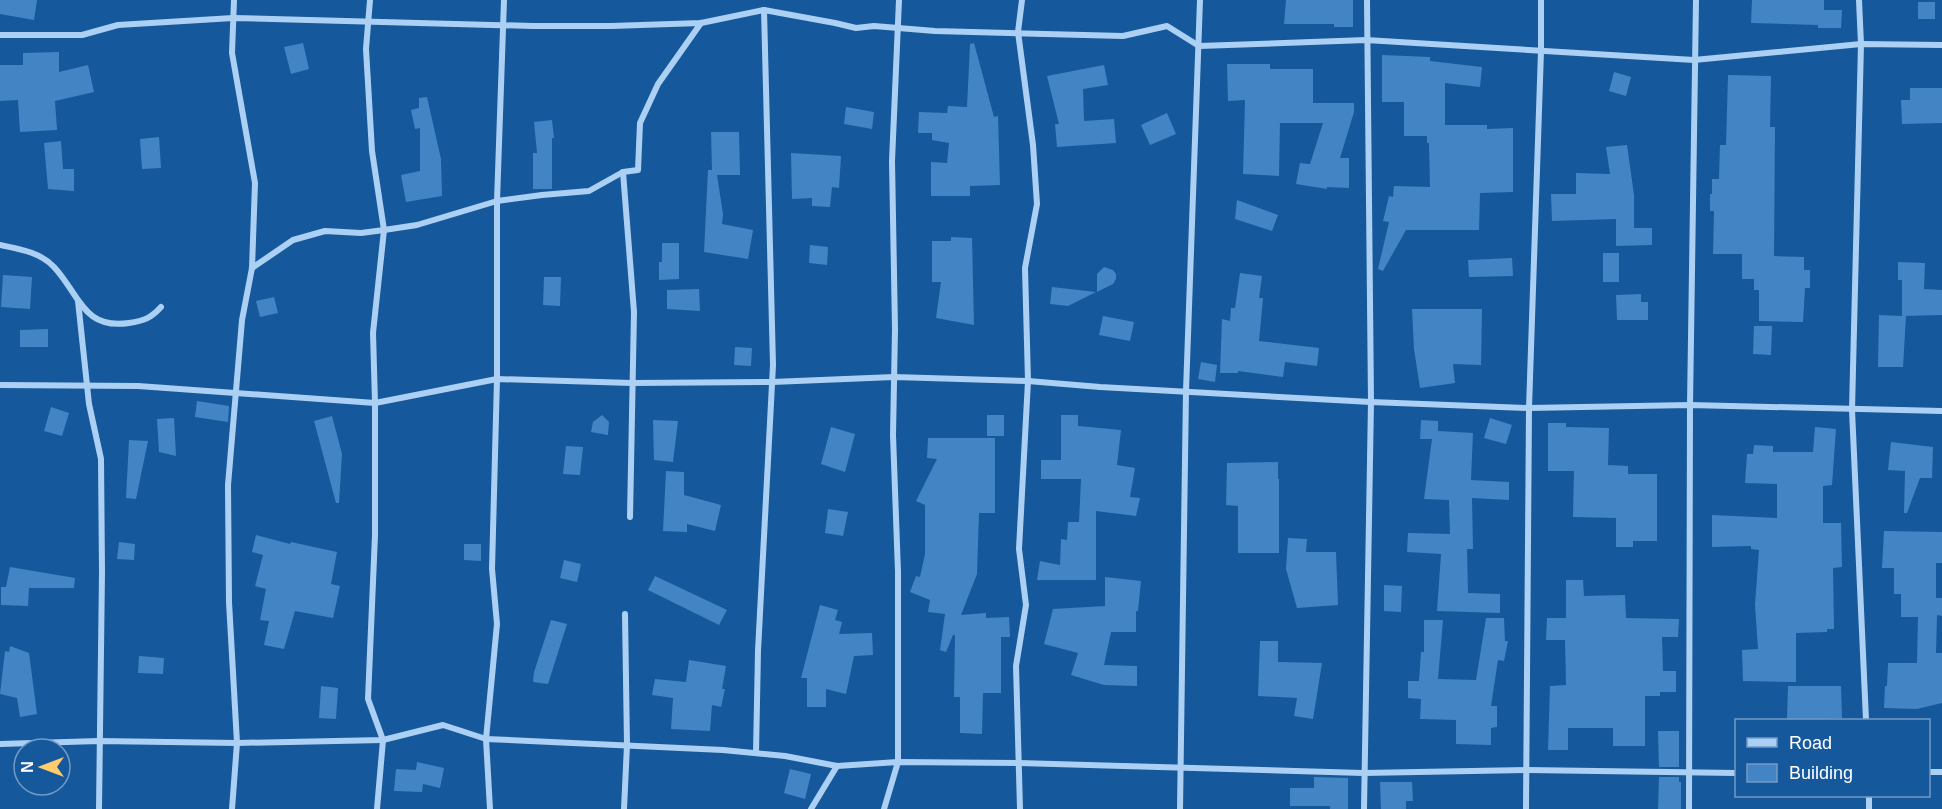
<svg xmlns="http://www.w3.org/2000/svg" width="1942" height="809" font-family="Arial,sans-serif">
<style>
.building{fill:#4384c4}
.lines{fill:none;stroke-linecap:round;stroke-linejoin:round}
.street{stroke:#acd0f3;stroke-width:6}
</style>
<rect width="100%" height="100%" fill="#16589c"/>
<!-- building -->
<g class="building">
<path d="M0 0H37L34 20 0 14Z"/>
<path d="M1286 0H1353V27H1334V24H1284Z"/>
<path d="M1752 0H1824V10H1842L1841 28H1818V25L1751 23Z"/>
<rect x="1918" y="2" width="17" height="17"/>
<path d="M303 43 309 69 291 74 284 47Z"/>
<path d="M974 43 994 117 998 116 1000 185 970 186V196H931V162L947 163 949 143 932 140V133H918L919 112 947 113 948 106 967 107 970 44Z"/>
<path d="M59 52V72L88 65 94 92 55 101 57 130 20 132 18 100 0 101V65H23V53Z"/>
<path d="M1382 55 1430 57V61L1482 67 1480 87 1445 83V125H1487V129L1513 128V192L1480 193 1479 230H1406L1383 271 1378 269 1389 222 1383 221 1389 196 1393 197 1394 186 1430 187 1429 143H1427V136H1404V102H1382Z"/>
<path d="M1227 64H1270V69H1313V103H1354V112L1340 158H1349V188L1327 187V189L1296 184 1300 163 1310 164 1323 123H1280L1279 176 1243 174 1245 100 1228 101Z"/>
<path d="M1104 65 1108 85 1083 89 1084 121 1114 119 1116 143 1057 147 1055 124H1059L1047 76Z"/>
<path d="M1614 72 1631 77 1626 96 1609 91Z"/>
<path d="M1728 75 1771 76 1770 127H1775L1774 256 1804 257V270H1810V288H1805L1803 322 1759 321V290H1754V279H1742V254H1713L1714 211H1710V194H1712V179H1719L1720 145H1726Z"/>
<path d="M1910 88H1942V123L1902 124 1901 100H1910Z"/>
<path d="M427 97 441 159 442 196 406 202 401 175 420 171V128L415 129 411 110 419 108V98Z"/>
<path d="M846 107 874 112 872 129 844 124Z"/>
<path d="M1167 113 1176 134 1150 145 1141 125Z"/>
<path d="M552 120 554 138H552V189H533V153H537L534 122Z"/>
<path d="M711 132H739L740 175H717L723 214 722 224 753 230 748 259 704 252 708 170H712Z"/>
<path d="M159 137 161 168 142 169 140 139Z"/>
<path d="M61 141 63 169H74V191L48 189 44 143Z"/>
<path d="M1627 145 1634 195V228H1652V245L1616 246V219L1552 221 1551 194H1576V173L1610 174 1606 147Z"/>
<path d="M791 153 841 156 839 188 832 187 830 207 812 206V198L792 199Z"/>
<path d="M1237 200 1278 215 1272 231 1235 219Z"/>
<path d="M951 237 972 238 974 325 936 318 941 282H932V241H951Z"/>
<path d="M662 243H679V279L659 280V262H662Z"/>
<path d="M810 245 828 247 827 265 809 263Z"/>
<rect x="1603" y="253" width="16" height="29"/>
<path d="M1512 258 1513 276 1469 277 1468 260Z"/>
<path d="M1898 262 1925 263 1924 289 1942 290V315L1903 316H1906L1903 367H1878L1879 315 1902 316V280H1898Z"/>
<path d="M1104 267 1113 270 1116 274V279L1113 284 1097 292V274Z"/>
<path d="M1240 273 1262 276 1259 298H1263L1259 341 1319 348 1317 366 1285 362 1283 377 1238 371V373H1220L1222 319 1230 321 1231 308H1235Z"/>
<path d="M3 275 32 277 30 309 1 307Z"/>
<path d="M544 277H561L560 306 543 305Z"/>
<path d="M1052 287 1096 292 1068 306 1050 304Z"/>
<path d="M699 289 700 311 667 309V290Z"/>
<path d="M1641 294V302H1648V320H1617L1616 295Z"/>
<path d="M274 297 278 313 260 317 256 301Z"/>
<path d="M1412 309H1482L1481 365 1453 364 1455 383 1420 388 1414 349Z"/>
<path d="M1103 316 1134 322 1130 341 1099 335Z"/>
<path d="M1754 326H1772L1771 355 1753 354Z"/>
<path d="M48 329V347H20V330Z"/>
<path d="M735 347 752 348 751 366 734 365Z"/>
<path d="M1201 362 1217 365 1215 382 1198 379Z"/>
<path d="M197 401 229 406 228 422 195 417Z"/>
<path d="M51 407 69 413 62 436 44 431Z"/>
<path d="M602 415 609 422 608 435 591 432 593 422Z"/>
<rect x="987" y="415" width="17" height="21"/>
<path d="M1061 415H1078V426L1121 430 1117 465 1135 468 1130 497 1140 498 1136 516 1096 511V580H1037L1040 561 1060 565 1061 539 1067 540 1068 522H1079L1081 479H1041V460H1061Z"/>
<path d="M332 416 342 454 339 503H336L314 421Z"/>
<path d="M174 418 176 456 159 452 157 419Z"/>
<path d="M1490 418 1512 425 1506 444 1484 438Z"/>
<path d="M653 420 678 421 673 462 654 460Z"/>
<path d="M1421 420 1438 421V431L1473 433 1471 480 1509 482V500L1472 498 1473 549H1467L1468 593 1500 594V613L1437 611 1441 554 1407 552 1408 533 1450 534 1449 500 1424 499 1432 439H1420Z"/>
<path d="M1548 423H1566V427L1609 428 1608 465 1628 466V474H1657V541H1633V547H1616V518L1573 517 1574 471H1548Z"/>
<path d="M831 427 855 434 845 472 821 464Z"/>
<path d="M1815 427 1836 429 1832 485 1823 486V523H1841L1842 567 1833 568 1834 629H1827V632L1796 633V682L1743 681 1742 650 1758 649 1755 605 1759 550 1751 549V546L1712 547V515L1777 518V484L1745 483 1747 454H1753L1754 445 1773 446V452H1813Z"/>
<path d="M928 438H995V513H979L977 574 961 615 986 613V618L1009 617 1010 637H1001V693H983L982 734 960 733V697H954L955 635H953L946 652 940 650 945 614 928 612 930 600 910 592 916 576 920 577 925 554V505L916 501 937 459 927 458Z"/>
<path d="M129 440 148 441 136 499 126 498Z"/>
<path d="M1891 442 1933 447 1932 478H1920L1907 513H1904L1905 471 1888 470Z"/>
<path d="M566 446 583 447 580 475 563 474Z"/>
<path d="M1278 462V479H1279V553H1238V506L1226 505 1227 463Z"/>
<path d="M666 471 684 472V495L721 505 715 531 687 524V532L663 531Z"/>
<path d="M828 509 848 512 843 536 825 533Z"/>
<path d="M1884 531 1942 532V563H1936V598H1942V616L1937 615 1936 653H1942V703L1917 709 1884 708 1885 686H1887L1888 663H1917L1918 617H1901V594H1894V568H1882Z"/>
<path d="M256 535 290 544 291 542 337 552 331 584 340 586 333 618 295 611 284 649 264 645 269 621 260 620 266 589 255 586 263 555 252 552Z"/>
<path d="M1288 538 1307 539 1306 552H1336L1338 605 1297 608 1286 569Z"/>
<path d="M119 542 135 544 134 560 117 559Z"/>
<path d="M464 544H481V561L464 560Z"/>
<path d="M564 560 581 564 577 582 560 578Z"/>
<path d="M10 567 75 578 74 588H29L28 606 1 605V587H6Z"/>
<path d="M655 576 727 610 719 625 648 590Z"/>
<path d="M1105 577 1141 581 1138 611H1136V632H1111L1104 665 1137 666V686L1104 685 1071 675 1078 653 1044 644 1053 609 1105 606Z"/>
<path d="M1566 580H1583L1584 596 1625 595 1626 618 1679 619 1678 637H1662L1663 671H1676V692H1660V696H1645V746H1613V728H1568V750H1548L1550 686 1566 685 1565 640H1546L1547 618H1566Z"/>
<path d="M1384 585 1402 586 1401 612 1384 611Z"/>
<path d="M820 605 838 610 835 620 842 622 839 634 872 633 873 655 854 656 846 694 826 689V707H807V678H801Z"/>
<path d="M1486 618H1504L1505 641H1508L1504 661 1498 660 1491 706H1497V727L1491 728V745L1456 744V720L1420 719 1421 699 1408 698V681H1419L1421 652H1424V620H1443L1438 679 1476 680Z"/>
<path d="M551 620 567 624 548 684 533 682 534 672Z"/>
<path d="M1260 641H1278V662L1322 663 1313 719 1294 716 1297 698 1258 696Z"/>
<path d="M10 646 29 653 37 714 20 717 17 698 0 694 5 651 9 652Z"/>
<path d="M139 656 164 658 163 674 138 673Z"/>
<path d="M689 660 726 666 722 689H725L721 707 712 705 710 731 671 729 673 698 652 695 655 679 686 682Z"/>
<path d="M321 686 338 688 336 719 319 718Z"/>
<path d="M1788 686H1841L1842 718 1823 719V720H1787Z"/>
<path d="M1658 731H1679V767H1659Z"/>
<path d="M417 762 444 768 440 788 423 784 422 792 394 791 396 769 416 770Z"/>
<path d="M790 769 811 774 805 799 784 793Z"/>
<path d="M1314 777 1348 778V809H1330V806H1290V788H1314Z"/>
<path d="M1659 777H1679V782H1681V809H1658Z"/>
<path d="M1380 782H1412L1413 801H1406V809H1381Z"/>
</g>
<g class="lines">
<!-- street -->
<g class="street">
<path d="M370 0 366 49 372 151 384 230 373 333 375 403V535L368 699 383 740 377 809"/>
<path d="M1859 0 1861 44 1852 410 1866 720"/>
<path d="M0 35H82L118 25 233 18 533 26H611L701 23 764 10 835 23 856 28 874 26 935 31 1123 36 1167 26 1199 46 1366 40 1694 60 1861 44 1942 45"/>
<path d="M623 172 634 312 630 517"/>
<path d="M0 245C19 249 40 252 54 267 80 295 83 330 129 323 144 321 151 318 161 307"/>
<path d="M252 268 293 240 325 231 361 233 384 230 417 225 497 201 542 195 589 191 623 172 638 170 640 123 658 84 701 23"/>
<path d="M78 301 89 404 101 459 102 572 99 809"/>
<path d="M0 385 138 386 375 403 497 379 632 383 772 382 894 377 1028 381 1100 387 1371 402 1529 408 1690 405 1942 411"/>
<path d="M0 744 99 741 237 743 383 740 443 725 486 739 723 750 785 756 837 766 898 762 1019 763 1363 773 1527 770 1736 773"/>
<path d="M756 753 758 651 773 365 764 10"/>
<path d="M1928 772H1942"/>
<path d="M1869 796V809"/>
<path d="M232 809 237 743 229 602 228 485 242 320 252 268 255 183 232 53 234 0"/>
<path d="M490 809 486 739 497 624 492 569 497 379V201L504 0"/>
<path d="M624 809 627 745 625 614"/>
<path d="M811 809 837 766"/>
<path d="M884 809 898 762V572L893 435 895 329 892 161 899 0"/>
<path d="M1020 809 1016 666 1026 605 1019 549 1028 381 1025 268 1037 204 1033 145 1018 32 1022 0"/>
<path d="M1180 809 1186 391 1200 0"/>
<path d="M1364 809 1371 402 1367 0"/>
<path d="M1526 809 1529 408 1541 51V0"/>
<path d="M1689 809 1690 405 1696 0"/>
</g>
</g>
<!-- legend -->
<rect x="1735" y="719" width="195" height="78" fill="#16589c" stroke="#739bc4" stroke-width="1.5"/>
<rect x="1747" y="738" width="30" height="9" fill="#acd0f3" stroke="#739bc4" stroke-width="1.5"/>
<text x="1789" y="749" font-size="18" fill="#ffffff">Road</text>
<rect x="1747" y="764" width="30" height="18" fill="#4384c4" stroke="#739bc4" stroke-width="1.5"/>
<text x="1789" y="779" font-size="18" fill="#ffffff">Building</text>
<!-- north arrow -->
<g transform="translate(42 767) rotate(270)"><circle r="28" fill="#16589c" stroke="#739bc4" stroke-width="1.5"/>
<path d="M0-4.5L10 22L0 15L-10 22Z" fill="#ffcc6e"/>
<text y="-9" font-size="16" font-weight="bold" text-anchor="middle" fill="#ffffff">N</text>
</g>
</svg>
